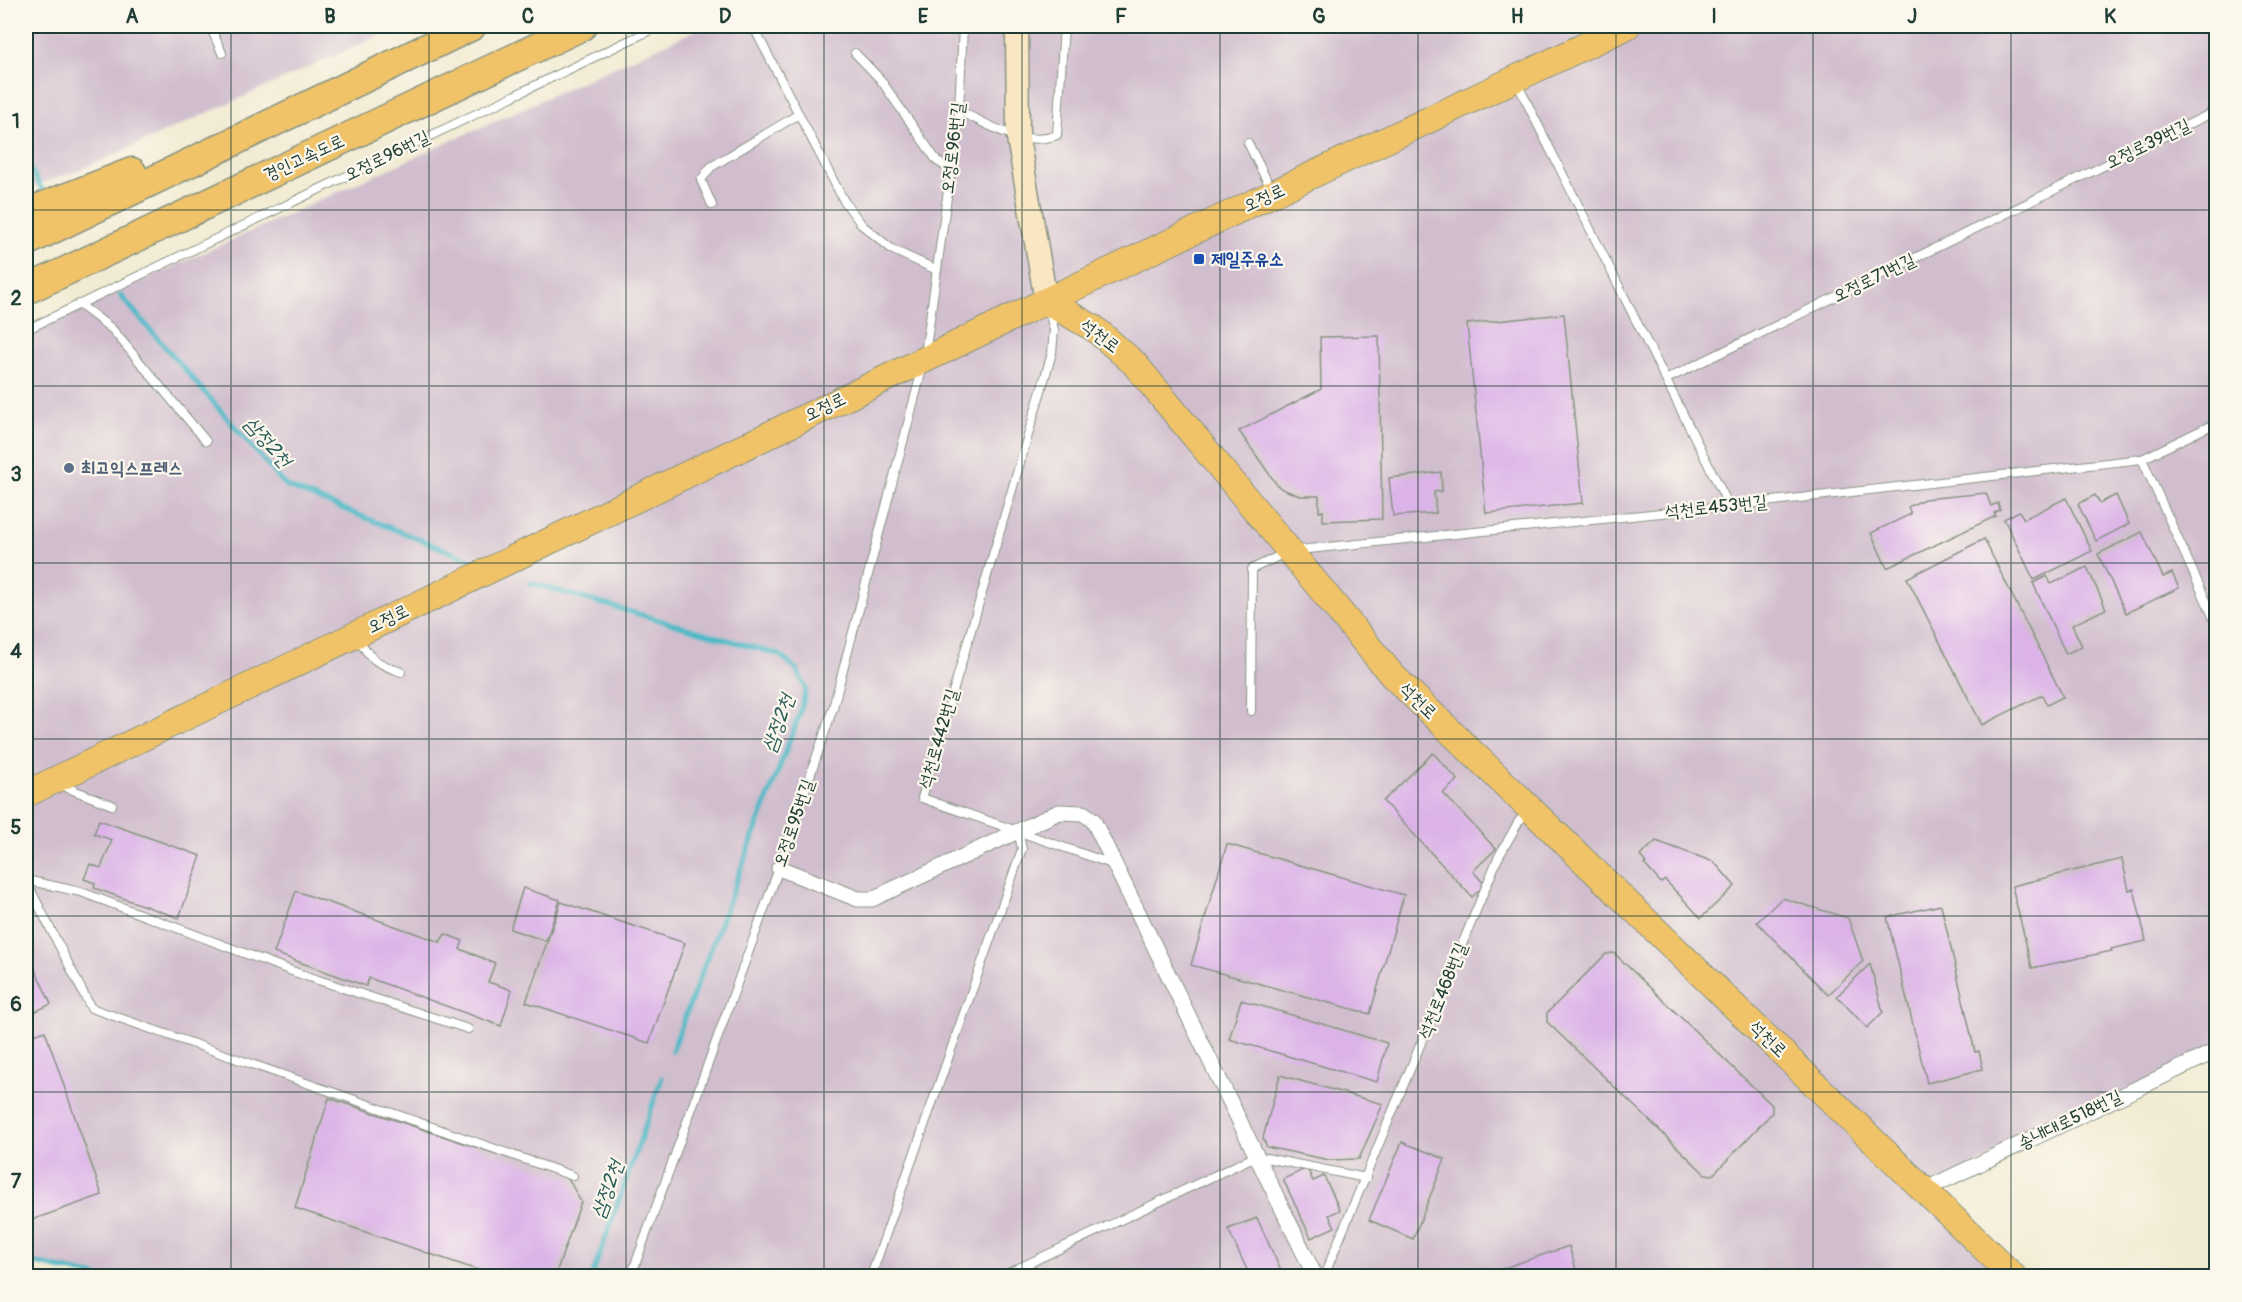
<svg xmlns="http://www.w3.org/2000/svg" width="2242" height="1302" font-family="Pangolin,'Poor Story',sans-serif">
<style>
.industrial{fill:#d0bdcd}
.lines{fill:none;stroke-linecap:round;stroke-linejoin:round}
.stream{stroke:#4cb9c7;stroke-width:5}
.building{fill:#dbb3e8}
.lane-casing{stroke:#889484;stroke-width:10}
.street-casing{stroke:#889484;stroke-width:17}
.secondary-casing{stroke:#889484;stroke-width:25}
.primary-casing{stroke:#889484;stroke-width:28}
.highway-casing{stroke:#889484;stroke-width:31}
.lane{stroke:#fff;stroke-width:8}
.street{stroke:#fff;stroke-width:15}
.secondary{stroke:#f9e7c3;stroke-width:22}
.primary{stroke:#f1c369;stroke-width:26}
.highway{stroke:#f1c369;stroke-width:28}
.grid{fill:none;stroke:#1f3d34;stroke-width:1.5;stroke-opacity:0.55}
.transit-dot{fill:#1a4fb4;stroke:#fbf7ec;stroke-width:2}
.service-dot{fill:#5c6f8a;stroke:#fbf7ec;stroke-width:2}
.labels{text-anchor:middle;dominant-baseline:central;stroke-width:4.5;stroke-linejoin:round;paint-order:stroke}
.street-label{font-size:18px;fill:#1f3d34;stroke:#fbf7ec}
.transit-label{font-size:18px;font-weight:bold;fill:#164399;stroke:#fbf7ec;text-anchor:start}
.service-label{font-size:18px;font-weight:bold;fill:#4e5e75;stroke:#fbf7ec;text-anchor:start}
.water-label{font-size:20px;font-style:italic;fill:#2a5c59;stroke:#fbf7ec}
.neatline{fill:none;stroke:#1f3d34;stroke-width:2}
.grid-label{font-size:20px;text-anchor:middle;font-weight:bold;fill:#1f3d34}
</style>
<rect width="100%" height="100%" fill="#fbf7ec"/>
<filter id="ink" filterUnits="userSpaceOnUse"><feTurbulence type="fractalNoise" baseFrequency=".0167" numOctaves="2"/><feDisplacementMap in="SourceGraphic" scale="12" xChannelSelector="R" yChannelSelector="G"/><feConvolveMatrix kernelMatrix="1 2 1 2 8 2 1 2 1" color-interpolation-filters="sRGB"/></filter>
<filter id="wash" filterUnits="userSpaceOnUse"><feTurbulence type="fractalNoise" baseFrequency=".008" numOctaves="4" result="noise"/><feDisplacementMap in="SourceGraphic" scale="24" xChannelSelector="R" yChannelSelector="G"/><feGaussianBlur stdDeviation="1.35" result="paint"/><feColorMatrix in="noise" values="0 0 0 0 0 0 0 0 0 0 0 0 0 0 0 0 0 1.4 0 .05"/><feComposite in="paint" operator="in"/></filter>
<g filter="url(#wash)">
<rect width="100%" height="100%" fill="#f2ebd3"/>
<!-- industrial -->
<g class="industrial">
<path d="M26 26H401L80 170 26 189Z"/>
<path d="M705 26H2216V1050L1924 1190 2013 1276H98L26 1261V333Z"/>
</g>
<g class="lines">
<!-- stream -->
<g class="stream">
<path d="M26 161 43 191"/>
<path d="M120 295 286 486 471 560"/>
<path d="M531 583 780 655 797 670 806 689 800 713 672 1051"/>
<path d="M26 1261 95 1276"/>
<path d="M592 1276 662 1078"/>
</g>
</g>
<g id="blocks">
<!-- building -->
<g class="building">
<path d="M1564 314 1583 503 1486 513 1467 324Z"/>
<path d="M1379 336 1382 519 1323 521V511L1319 512V496H1300L1282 489 1277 485 1239 431 1321 389 1320 337Z"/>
<path d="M1441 472 1442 491 1434 492 1436 513 1393 516 1389 478Z"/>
<path d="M1986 493 1991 506 1998 503 2000 510 1994 513 1996 516 1887 568 1871 533 1911 514 1908 507 1924 499Z"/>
<path d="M2095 495 2100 503 2116 495 2129 524 2096 541 2078 504Z"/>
<path d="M2066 498 2092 551 2034 580 2004 519 2019 511 2024 519Z"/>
<path d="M2142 532 2163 577 2172 573 2179 588 2126 613 2098 554Z"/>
<path d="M1984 539 2063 697 2047 705 2042 695 1982 725 1907 578Z"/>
<path d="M2087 567 2106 609 2072 625 2082 646 2066 654 2033 583 2047 576 2051 584Z"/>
<path d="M1433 753 1458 780 1443 793 1496 849 1473 871 1485 885 1472 897 1383 801Z"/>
<path d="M99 820 201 856 179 918 94 888 95 883 84 879 90 864 101 868 112 840 94 834Z"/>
<path d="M1656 841 1714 862 1735 886 1701 918 1665 880 1661 883 1644 864 1646 863 1640 856Z"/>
<path d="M1227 844 1404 895 1370 1014 1191 965Z"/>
<path d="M2122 859 2129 890 2134 889 2146 941 2111 949 2112 951 2032 968 2012 886Z"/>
<path d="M523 888 560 900 546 941 510 929Z"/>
<path d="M296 891 440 942 445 934 463 941 460 949 495 963 488 982 512 990 501 1026 369 978 366 986 274 953Z"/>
<path d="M1782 898 1848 918 1863 961 1828 995 1757 922Z"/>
<path d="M561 902 685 943 649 1043 526 1002Z"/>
<path d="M1941 905 1975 1052 1979 1051 1983 1069 1927 1083 1887 917Z"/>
<path d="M26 950 51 1004 26 1016Z"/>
<path d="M1614 953 1772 1105V1113L1713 1175 1705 1174 1547 1022V1013L1606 954Z"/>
<path d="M1870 964 1883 1012 1867 1028 1837 996Z"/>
<path d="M1241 1000 1387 1043 1377 1082 1229 1039Z"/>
<path d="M45 1031 102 1195 26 1222V1038Z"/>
<path d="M1280 1075 1383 1104 1359 1159 1329 1160 1267 1147 1263 1138Z"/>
<path d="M329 1098 568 1178 581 1202 555 1276H495L295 1208Z"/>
<path d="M1402 1142 1445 1159 1413 1239 1369 1220Z"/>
<path d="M1307 1168 1313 1181 1324 1176 1340 1210 1329 1215 1335 1227 1311 1238 1283 1179Z"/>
<path d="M1257 1218 1282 1273 1275 1276H1250L1228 1229Z"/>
<path d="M1569 1246 1578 1276H1462L1487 1268 1489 1273Z"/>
</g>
</g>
</g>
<g filter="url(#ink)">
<use href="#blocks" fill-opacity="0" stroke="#889484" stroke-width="1.5"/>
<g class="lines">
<defs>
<g id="lane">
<path d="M210 26 222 53"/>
<path d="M753 26 844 201 862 225 893 250 937 270"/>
<path d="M855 53 880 79 937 161 951 170"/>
<path d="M1517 83 1729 506"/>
<path d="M959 111C990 125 1023 148 1057 135L1064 26"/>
<path d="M1248 143 1271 189"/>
<path d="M712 205 701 180 711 167 799 114"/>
<path d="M79 304 112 329 206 441"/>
<path d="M1049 311 1054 330 1052 353 922 798 1112 864"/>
<path d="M26 330 659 26"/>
<path d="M925 355 959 111 963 26"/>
<path d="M1667 379 2216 111"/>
<path d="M2142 459 2216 623"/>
<path d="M358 637C370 661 377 663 401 672"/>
<path d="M1251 711 1252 569 1289 551 1729 506 2142 459 2216 423"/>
<path d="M60 785 112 805"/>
<path d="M26 880 81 892 300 974 468 1029"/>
<path d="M26 881 91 1008 573 1176"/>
<path d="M631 1276 779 868 833 708 923 366"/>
<path d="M871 1276 1022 849 1018 831"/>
<path d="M1002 1276 1256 1156 1366 1178"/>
<path d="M1324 1276 1498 858 1519 821 1528 812"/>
</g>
<g id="street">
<path d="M779 868 858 899H872L1059 812 1083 813 1093 820 1315 1276"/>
<path d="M1924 1190 2216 1051"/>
</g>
<path id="secondary" d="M1017 26 1018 138 1046 301"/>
<g id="primary">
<path d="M1046 301 1095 329 1134 363 1392 675 2013 1276"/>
<path d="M26 794 1046 301 1627 26"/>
</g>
<g id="highway">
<path d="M26 213 132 172"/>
<path d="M26 242 472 26"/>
<path d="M26 290 582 26"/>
</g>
</defs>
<!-- lane casing -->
<use href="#lane" class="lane-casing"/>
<!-- street casing -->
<use href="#street" class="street-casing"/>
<!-- secondary casing -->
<use href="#secondary" class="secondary-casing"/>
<!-- primary casing -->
<use href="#primary" class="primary-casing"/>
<!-- highway casing -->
<use href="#highway" class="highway-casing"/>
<!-- lane -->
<use href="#lane" class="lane"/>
<!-- street -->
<use href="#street" class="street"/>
<!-- secondary -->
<use href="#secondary" class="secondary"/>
<!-- primary -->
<use href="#primary" class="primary"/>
<!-- highway -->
<use href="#highway" class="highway"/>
</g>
</g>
<!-- grid -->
<path class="grid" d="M231 26V1276M429 26V1276M626 26V1276M824 26V1276M1022 26V1276M1220 26V1276M1418 26V1276M1616 26V1276M1813 26V1276M2011 26V1276M26 210H2216M26 386H2216M26 563H2216M26 739H2216M26 916H2216M26 1092H2216"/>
<!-- markers -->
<rect class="transit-dot" x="1193" y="253" width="12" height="12" rx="3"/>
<circle class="service-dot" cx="69" cy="468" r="6"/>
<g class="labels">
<!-- street labels -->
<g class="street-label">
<text transform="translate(2148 144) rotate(-26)">오정로39번길</text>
<text transform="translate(953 148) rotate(-83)">오정로96번길</text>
<text transform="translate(387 156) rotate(-26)">오정로96번길</text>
<text transform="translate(304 158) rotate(-25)">경인고속도로</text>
<text transform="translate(1264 198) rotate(-25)">오정로</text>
<text transform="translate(1874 278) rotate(-26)">오정로71번길</text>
<text transform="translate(1100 336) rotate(37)">석천로</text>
<text transform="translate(825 407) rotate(-26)">오정로</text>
<text transform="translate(1716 507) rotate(-6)">석천로453번길</text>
<text transform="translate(388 619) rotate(-26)">오정로</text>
<text transform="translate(1418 701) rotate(44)">석천로</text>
<text transform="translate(939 739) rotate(-74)">석천로442번길</text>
<text transform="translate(794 823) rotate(-71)">오정로95번길</text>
<text transform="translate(1443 991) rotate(-68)">석천로468번길</text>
<text transform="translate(1768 1039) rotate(44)">석천로</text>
<text transform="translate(2070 1120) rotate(-26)">송내대로518번길</text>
</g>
<!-- transit labels -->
<g class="transit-label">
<text x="1211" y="259">제일주유소</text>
</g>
<!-- service labels -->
<g class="service-label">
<text x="81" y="468">최고익스프레스</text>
</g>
<!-- water labels -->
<g class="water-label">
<text transform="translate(268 442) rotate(49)">삼정2천</text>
<text transform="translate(778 723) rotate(-70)">삼정2천</text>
<text transform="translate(607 1189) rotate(-70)">삼정2천</text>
</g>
</g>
<!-- margin -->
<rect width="2242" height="1302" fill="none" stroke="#fbf7ec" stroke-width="66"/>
<rect x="33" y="33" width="2176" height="1236" class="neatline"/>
<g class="grid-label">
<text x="132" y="23">A</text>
<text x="330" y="23">B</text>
<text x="528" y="23">C</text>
<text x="725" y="23">D</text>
<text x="923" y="23">E</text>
<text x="1121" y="23">F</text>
<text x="1319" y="23">G</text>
<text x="1517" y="23">H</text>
<text x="1714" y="23">I</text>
<text x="1912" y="23">J</text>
<text x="2110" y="23">K</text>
<text x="16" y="128">1</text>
<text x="16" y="305">2</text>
<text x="16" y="481">3</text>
<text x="16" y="658">4</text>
<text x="16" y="834">5</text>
<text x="16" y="1011">6</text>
<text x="16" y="1188">7</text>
</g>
</svg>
